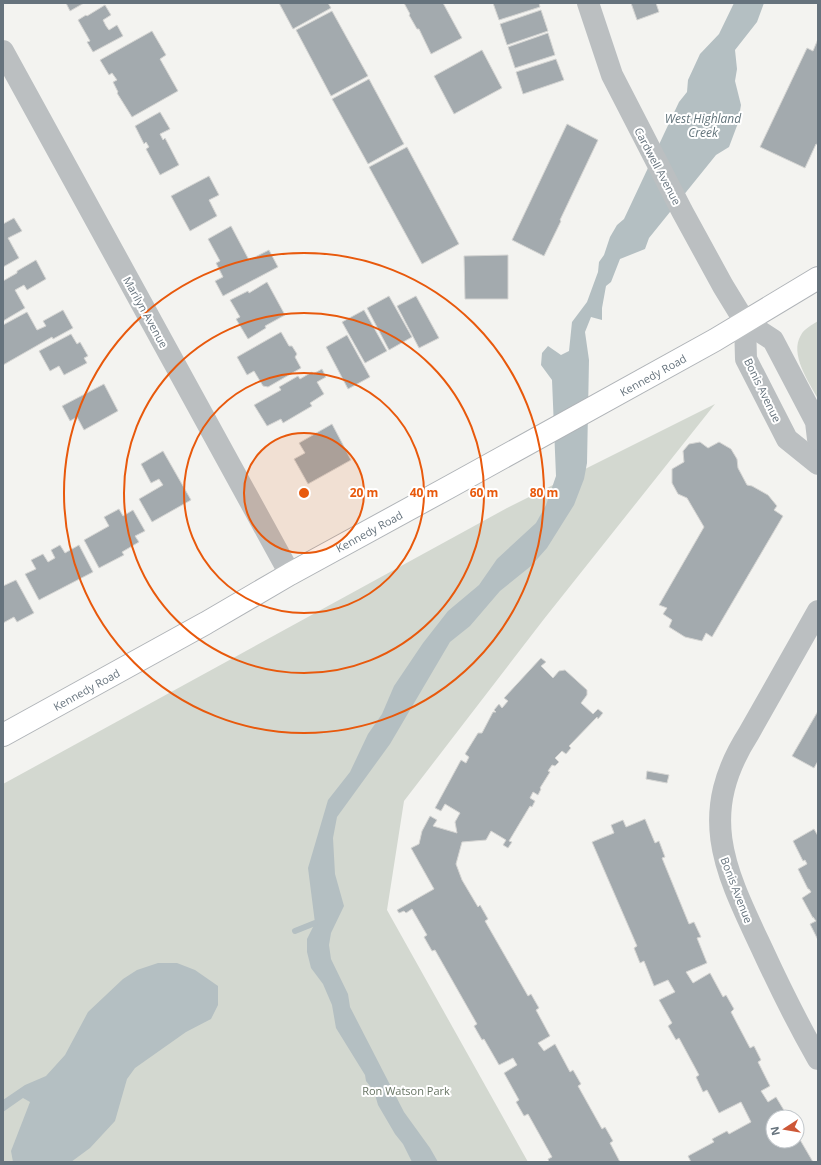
<svg xmlns="http://www.w3.org/2000/svg" width="821" height="1165" font-family="'Open Sans',sans-serif">
<style>
.green{fill:#d3d8d0}
.water{fill:#b4bfc2}
.lines{fill:none;stroke-linecap:round;stroke-linejoin:round}
.stream{stroke:#b4bfc2;stroke-width:6}
.building{fill:#a3aaae;stroke:#d5d5d3}
.secondary-casing{stroke:#b0b4b8;stroke-width:24}
.minor{stroke:#bbbfc1;stroke-width:22}
.tertiary{stroke:#bbbfc1;stroke-width:22}
.secondary{stroke:#fff;stroke-width:22}
.ring{fill:none;stroke:#e8590c;stroke-width:2}
.labels{text-anchor:middle;dominant-baseline:central;stroke-width:4;stroke-linejoin:round;paint-order:stroke}
.street-label{font-size:11px;fill:#66737d;stroke:#fff}
.park-label{font-size:11px;fill:#687564;stroke:#fff}
.water-label{font-size:12px;font-style:italic;fill:#62747b;stroke:#fff}
.centre{fill:#e8590c;stroke:#fff;stroke-width:2}
.ring-label{font-size:12px;text-anchor:middle;font-weight:bold;fill:#e8590c;stroke:#fff;stroke-width:4;stroke-linejoin:round;paint-order:stroke}
</style>
<rect width="100%" height="100%" fill="#f3f3f0"/>
<!-- green -->
<g class="green">
<path d="M818 321V399C809 382 789 354 801 335 804 329 812 325 818 321Z"/>
<path d="M715 404 544 619 404 801 387 910 528 1162H3V784L507 508Z"/>
</g>
<!-- water -->
<g class="water">
<path d="M734 3H764L757 22 735 50 737 69 735 81 741 105 738 123 729 147 716 155 649 238 645 249 620 259 611 282 606 286 602 308V320L591 317 585 332 589 360 587 463 584 479 574 505 547 548 531 566 500 591 470 626 450 642 390 744 337 817 333 838 335 874 344 906 331 933 329 945 331 959 348 994 350 1007 404 1112 430 1148 438 1162H412L403 1144 395 1134 378 1105 374 1091 366 1081 365 1075 336 1028 332 1005 323 984 311 968 307 952V939L315 923 308 868 328 800 350 772 368 734 382 714 394 686 423 643 448 611 479 585 497 559 536 523 546 505 556 476 552 380 541 365 542 353 548 346 561 355 569 351 572 322 587 302 598 272 599 262 604 255 610 237 617 225 624 219 679 102 687 92 688 80 700 54 719 34Z"/>
<path d="M158 963H177L195 970 218 986V1005L211 1019 186 1032 135 1068 127 1079 115 1121 90 1148 71 1162H13L11 1151 30 1102 23 1098 3 1112V1100L25 1085 46 1076 65 1055 88 1012 123 979 137 970Z"/>
</g>
<g class="lines">
<!-- stream -->
<path class="stream" d="M295 931 315 923"/>
</g>
<!-- building -->
<g class="building">
<path d="M66 3H84L70 11Z"/>
<path d="M279 3H328L331 8 293 29Z"/>
<path d="M404 3H443L462 38 431 54 419 29H417L409 15 410 14Z"/>
<path d="M493 3H539L540 7 499 20Z"/>
<path d="M631 3H656L659 12 637 20Z"/>
<path d="M105 5 111 15 103 20 106 26 109 30 117 25 123 36 93 52 87 42 90 41 78 20 86 15 87 16Z"/>
<path d="M541 10 548 31 507 45 500 24Z"/>
<path d="M332 11 368 76 331 96 296 30Z"/>
<path d="M152 31 166 55 160 59 178 91 132 117 117 93 118 92 113 82 117 80 112 73 109 75 100 60Z"/>
<path d="M548 33 555 55 515 68 508 47Z"/>
<path d="M818 39V145L816 144 805 168 760 147 807 48 813 51Z"/>
<path d="M482 50 502 88 454 114 434 76Z"/>
<path d="M556 59 564 80 523 94 516 72Z"/>
<path d="M369 79 404 144 368 164 332 99Z"/>
<path d="M160 112 170 129 160 134 163 140 165 138 179 165 160 175 146 149 149 147 146 142 144 144 135 126Z"/>
<path d="M567 124 598 140 560 220 561 221 544 256 512 240Z"/>
<path d="M407 147 459 244 422 264 369 167Z"/>
<path d="M209 176 219 195 209 200 217 216 190 231 171 196Z"/>
<path d="M14 218 22 231 8 238 19 258 3 267V224Z"/>
<path d="M231 226 249 260 269 250 278 267 223 296 215 281 223 277 216 263 220 261 208 239Z"/>
<path d="M508 255V299H465L464 256Z"/>
<path d="M36 260 46 279 27 290 24 285 15 290 25 308 3 321V281L17 273V271Z"/>
<path d="M267 282 285 315 265 326 266 328 248 339 236 319 240 317 230 300 248 291 249 293Z"/>
<path d="M389 296 412 337 389 350 367 308Z"/>
<path d="M416 296 439 338 419 348 397 306Z"/>
<path d="M63 310 73 328 53 339 52 337 3 365V325L27 312 37 330 46 326 43 321Z"/>
<path d="M364 310 387 351 365 363 342 322Z"/>
<path d="M281 332 289 346H292L297 354 295 357 301 368 268 387 263 386 254 371 247 375 237 357Z"/>
<path d="M71 334 77 344 80 342 88 356 84 358 87 363 64 375 59 366 50 371 39 351Z"/>
<path d="M347 335 370 377 348 389 326 347Z"/>
<path d="M322 369 326 377 317 382 324 394 310 403 312 406 283 423 281 419 267 426 254 405 281 390 279 387 298 376 300 379 312 372 313 374Z"/>
<path d="M104 384 118 411 84 430 77 417 70 421 62 406Z"/>
<path d="M332 424 351 460 308 484 294 459 305 453 299 443Z"/>
<path d="M700 442 708 448 719 442 731 449 737 459 738 468 747 485 752 486 768 495 777 506 774 510 783 516 712 637 706 633 702 641 685 637 669 627 672 620 663 614 667 608 659 605 704 527 687 498 678 494 672 483V469L684 462 683 451 689 444Z"/>
<path d="M163 451 191 500 152 522 139 499 163 485 159 479 151 483 141 464Z"/>
<path d="M119 509 123 516 133 510 145 531 135 536 139 542 122 552 124 555 99 568 84 540 109 526 104 517Z"/>
<path d="M60 545 65 553 79 545 93 572 39 600 25 574 36 569 31 560 43 554 48 562 55 558 51 550Z"/>
<path d="M16 580 34 613 17 622 14 617 3 623V586Z"/>
<path d="M541 658 546 662 541 666 553 678 559 671 565 670 587 690V695L581 703 593 714 598 709 603 713 598 719 597 717 569 746 571 748 566 754 562 751 555 758 559 762 555 766 552 765 548 771 550 772 540 788 541 789 538 795 533 792 530 798 535 801 532 807 530 806 509 841 512 842 508 848 503 845 506 840 491 831 486 840 462 842 456 864 462 880 478 907 480 905 488 919 485 921 528 996 531 994 539 1008 536 1010 550 1036 538 1043 544 1051 555 1044 570 1072 573 1070 581 1084 578 1086 602 1129 605 1127 613 1141 610 1143 620 1162H549L548 1159 552 1157 528 1114 524 1116 516 1102 519 1100 504 1073 517 1065 513 1058 499 1065 484 1039 482 1040 474 1026 477 1024 435 950 432 951 424 937 427 935 412 909 406 913 404 911 399 913 397 910 434 889 411 848 419 844 422 831 430 816 437 820 433 826 457 833 455 822 460 813 445 804 441 811 435 808 461 760 466 763 469 757 465 754 478 733H482L493 712H496L494 710 499 704 502 708 508 701 504 698Z"/>
<path d="M818 711V761L814 768 792 756Z"/>
<path d="M647 771 669 775 667 783 646 779Z"/>
<path d="M645 819 655 843 659 841 665 857 662 858 689 924 694 922 701 937 697 938 707 963 686 972 693 983 710 973 723 997 726 995 734 1009 731 1012 750 1048 754 1046 761 1060 758 1062 770 1086 761 1091 768 1102 776 1097 788 1117H773V1141H797V1126L803 1136 799 1138 813 1162H691L688 1156 714 1142 712 1139 727 1131 729 1134 751 1122 741 1102 719 1113 707 1090 703 1092 696 1077 699 1075 679 1038 676 1040 668 1026 672 1023 659 1000 675 992 668 980 654 986 644 961 640 963 634 948 637 946 592 842 614 833 611 825 623 820 626 827Z"/>
<path d="M814 829 818 836V940L810 924 816 921 813 917V918L802 898 811 892 809 889H808L798 869 807 864 805 860 803 861 793 841Z"/>
</g>
<g class="lines">
<defs>
<g id="secondary">
<path id="s1" d="M3 735 206 623 290 574 451 486 715 340 818 278"/>
</g>
</defs>
<!-- secondary casing -->
<use href="#secondary" class="secondary-casing"/>
<!-- minor -->
<g class="minor">
<path d="M588 3 612 75 682 211 723 286 745 322"/>
<path d="M3 51 290 574"/>
</g>
<!-- tertiary -->
<g class="tertiary">
<path d="M745 322 746 359 787 439 818 464"/>
<path d="M745 322 773 340 816 422 818 439"/>
<path d="M818 611 749 733C696 816 725 870 763 951 780 988 798 1024 818 1059"/>
</g>
<!-- secondary -->
<use href="#secondary" class="secondary"/>
</g>
<!-- distance rings -->
<circle cx="304" cy="493" r="60" fill="#e8590c" fill-opacity=".12"/>
<g class="ring">
<circle cx="304" cy="493" r="60"/>
<circle cx="304" cy="493" r="120"/>
<circle cx="304" cy="493" r="180"/>
<circle cx="304" cy="493" r="240"/>
</g>
<g class="labels">
<!-- street labels -->
<g class="street-label">
<text transform="translate(658 166) rotate(62)">Cardwell Avenue</text>
<text transform="translate(146 312) rotate(61)">Marilyn Avenue</text>
<text stroke="none"><textPath href="#s1" startOffset="743">Kennedy Road</textPath></text>
<text transform="translate(763 390) rotate(64)">Bonis Avenue</text>
<text stroke="none"><textPath href="#s1" startOffset="419">Kennedy Road</textPath></text>
<text stroke="none"><textPath href="#s1" startOffset="95">Kennedy Road</textPath></text>
<text transform="translate(737 890) rotate(69)">Bonis Avenue</text>
</g>
<!-- park labels -->
<g class="park-label">
<text x="406" y="1090">Ron Watson Park</text>
</g>
<!-- water labels -->
<g class="water-label">
<text x="703" y="118">West Highland<tspan x="703" dy="14">Creek</tspan></text>
</g>
</g>
<circle cx="304" cy="493" r="6" class="centre"/>
<g class="ring-label">
<text x="364" y="497">20 m</text>
<text x="424" y="497">40 m</text>
<text x="484" y="497">60 m</text>
<text x="544" y="497">80 m</text>
</g>
<!-- border -->
<rect width="821" height="1165" fill="none" stroke="#66737d" stroke-width="8"/>
<!-- north arrow -->
<g transform="translate(785 1129) rotate(258)"><circle r="19" fill="#ffffff" stroke="#c2c7cb"/>
<path d="M0-3L7 15L0 10L-7 15Z" fill="#cd5737"/>
<text y="-6" font-size="11" font-weight="bold" text-anchor="middle" fill="#66737d">N</text>
</g>
</svg>
